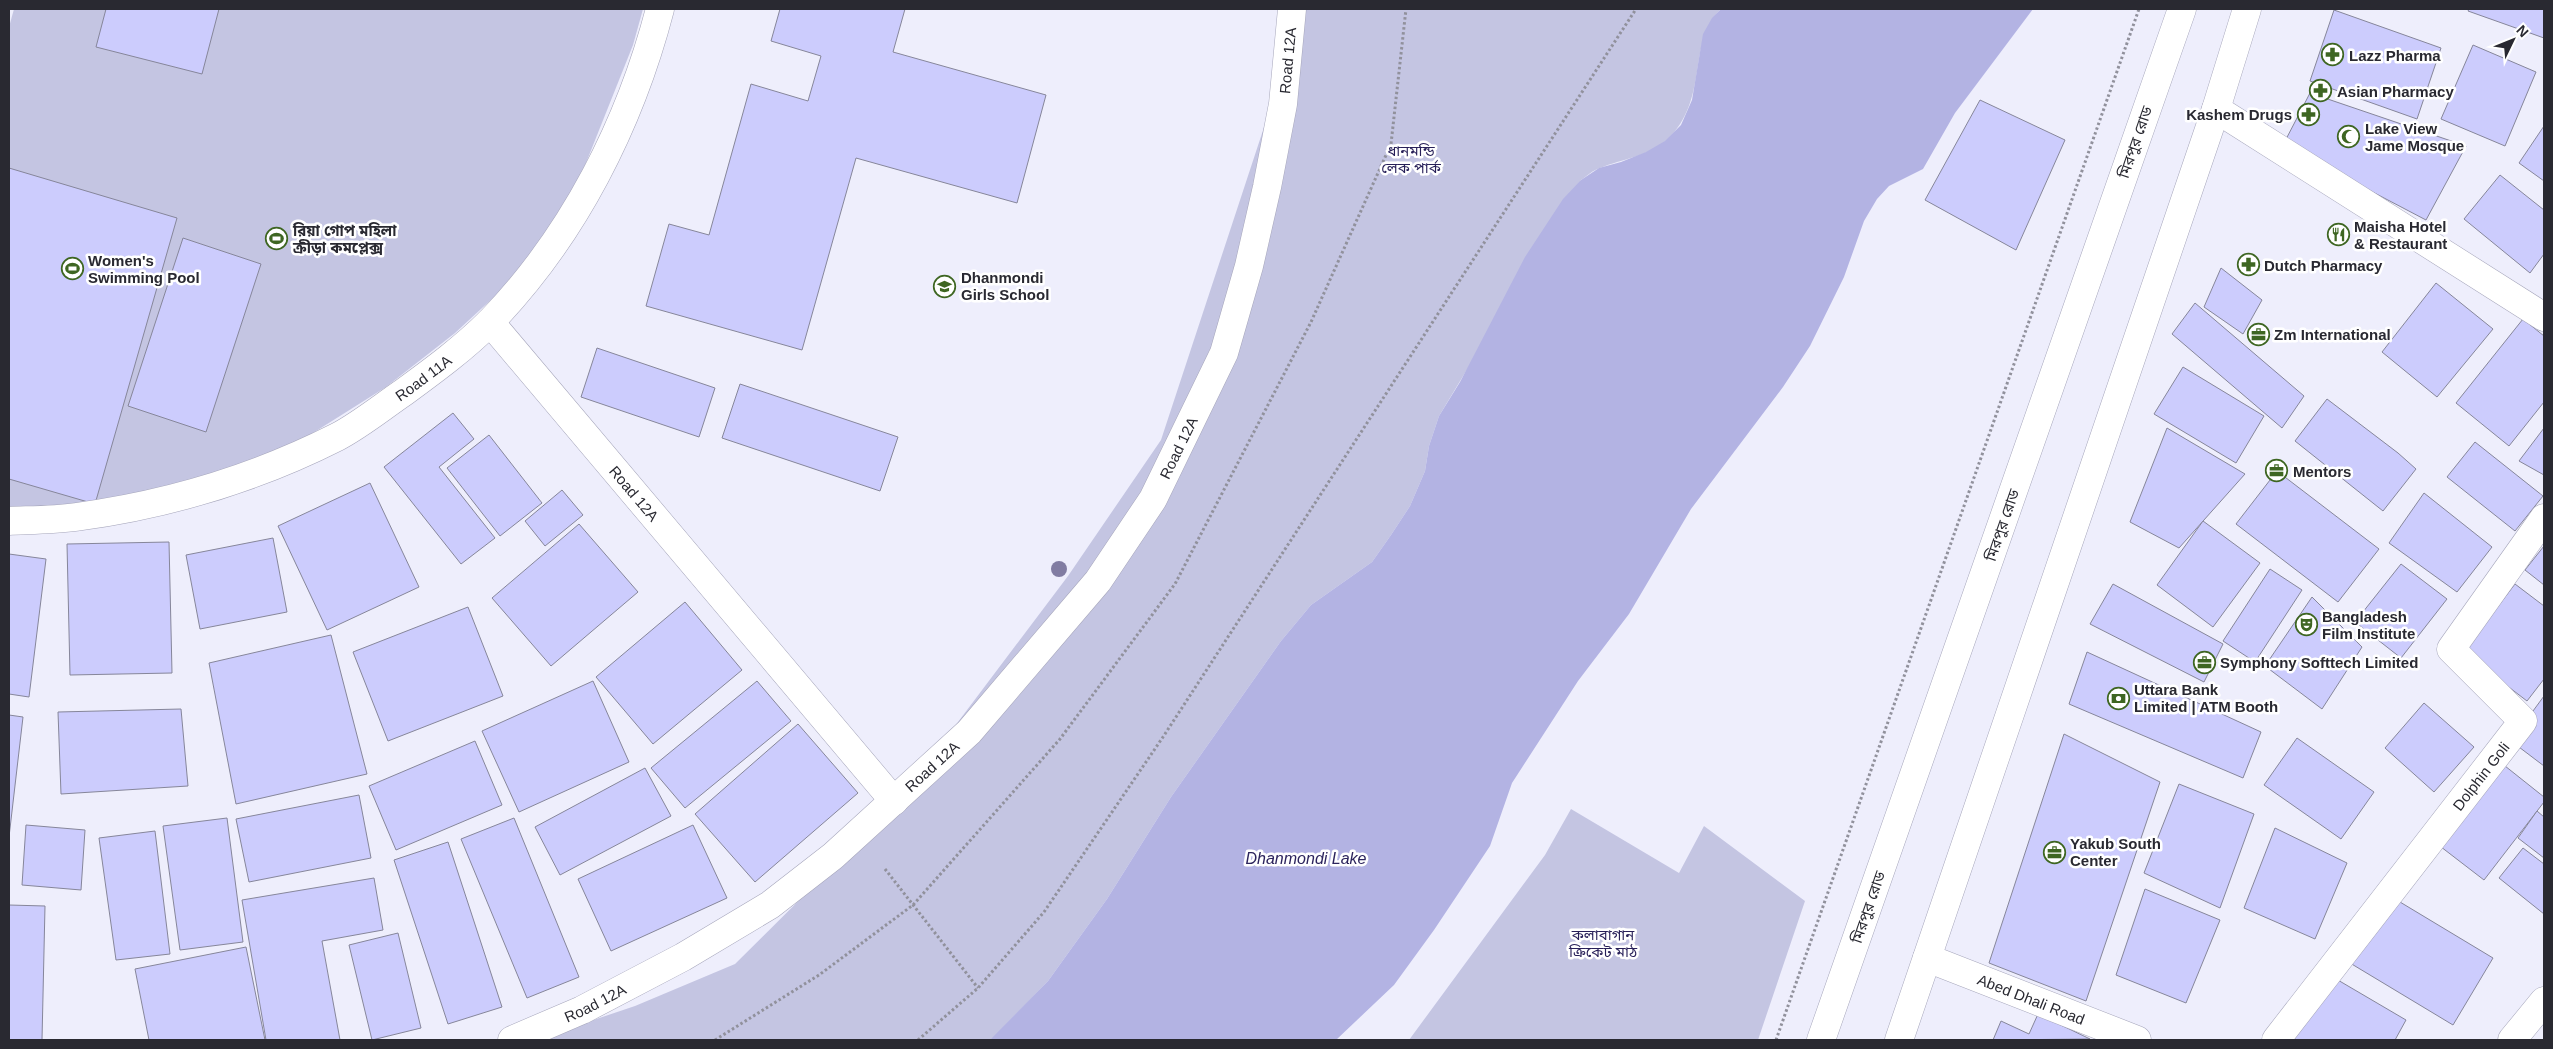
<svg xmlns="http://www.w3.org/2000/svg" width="2553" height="1049" font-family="Arial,'Noto Sans Bengali',sans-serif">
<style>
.green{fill:#c4c5e2}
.water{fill:#b3b3e3}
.building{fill:#ccccfd;stroke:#86869a}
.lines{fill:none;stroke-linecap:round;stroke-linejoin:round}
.minor-casing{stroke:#a6a6bb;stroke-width:29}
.highway-casing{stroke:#a6a6bb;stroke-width:29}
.path{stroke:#91919c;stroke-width:3;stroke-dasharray:2.5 2.5;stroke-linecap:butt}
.minor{stroke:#fff;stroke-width:28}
.highway{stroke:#fff;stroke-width:28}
.tree{fill:#817ca2}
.labels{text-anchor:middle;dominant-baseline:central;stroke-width:5;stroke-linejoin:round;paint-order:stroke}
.poi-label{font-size:15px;font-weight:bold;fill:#292931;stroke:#fff;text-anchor:start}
.street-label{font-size:15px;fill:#292931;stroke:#fff}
.park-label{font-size:15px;fill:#271f58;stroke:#fff}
.water-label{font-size:16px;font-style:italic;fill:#2c245d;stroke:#fff}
</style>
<rect width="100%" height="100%" fill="#eeeefc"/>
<!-- green -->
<g class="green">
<path d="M14 9H643L633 45 570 203 519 274 455 333 386 387 278 455 150 494 9 514V27Z"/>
<path d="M1303 9H1721C1686 43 1710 99 1667 140 1649 156 1622 159 1600 168 1593 170 1587 176 1581 180L1439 416 1429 446 1425 471 1410 506 1391 535 1372 562 1311 605 1281 641 1171 797 1107 899 1048 981 994 1037 990 1040H534L635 1006 735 964 897 803 1068 576 1161 440Z"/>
<path d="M1571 809 1679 873 1704 826 1805 901 1758 1040H1409L1545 855Z"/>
</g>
<!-- water -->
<path class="water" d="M1721 9H2033L1955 113 1923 169 1889 186 1877 199 1864 221 1844 277 1810 346 1783 387 1691 509 1629 614 1578 681 1512 783 1490 846 1434 930 1394 985 1336 1040H990L1048 981 1107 899 1171 797 1281 641 1311 605 1372 562 1391 535 1410 506 1425 471 1429 446 1439 416 1460 382 1525 257 1563 199 1581 180 1599 168 1621 162 1646 152 1665 141 1681 125 1692 100 1703 34 1712 18Z"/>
<!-- building -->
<g class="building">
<path d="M106 9H219L202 74 96 47Z"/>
<path d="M780 9H905L893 52 1046 95 1017 203 856 158 802 350 646 306 669 224 709 235 751 84 808 101 821 56 771 41Z"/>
<path d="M2469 9H2544V38L2468 11Z"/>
<path d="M2334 10 2441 48 2417 119 2310 81Z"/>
<path d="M2473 45 2536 72 2505 146 2441 119Z"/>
<path d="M2310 93 2466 146 2426 220 2283 145Z"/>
<path d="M1980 100 2065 140 2016 250 1925 200Z"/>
<path d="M2544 126V181L2519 163Z"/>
<path d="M9 168 177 218 95 504 9 479Z"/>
<path d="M2500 175 2544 210V254L2530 273 2464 219Z"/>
<path d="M183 238 261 264 206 432 128 406Z"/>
<path d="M2221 268 2262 300 2243 334 2204 307Z"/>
<path d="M2436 283 2493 329 2437 397 2382 352Z"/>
<path d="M2195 303 2304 396 2282 428 2172 334Z"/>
<path d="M2523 319 2544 336V402L2509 446 2456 403Z"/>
<path d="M597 348 715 388 699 437 581 397Z"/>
<path d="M2183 367 2264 416 2236 463 2154 414Z"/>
<path d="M740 384 898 437 880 491 722 438Z"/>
<path d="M2327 399 2398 453 2416 469 2383 511 2295 441Z"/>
<path d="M453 413 474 439 439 467 495 538 461 564 384 467Z"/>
<path d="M2167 428 2245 474 2179 548 2130 522Z"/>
<path d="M2544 428V475L2519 461Z"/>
<path d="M489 435 542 503 500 536 447 468Z"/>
<path d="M2475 442 2543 496 2515 531 2447 477Z"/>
<path d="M2277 471 2379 549 2338 602 2236 524Z"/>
<path d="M370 483 419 587 327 630 278 526Z"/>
<path d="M562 490 583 515 545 546 525 521Z"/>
<path d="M2424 493 2492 547 2457 592 2389 543Z"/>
<path d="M2203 521 2260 563 2213 627 2157 585Z"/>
<path d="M579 524 638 592 551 666 492 598Z"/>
<path d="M273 538 287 612 200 629 186 555Z"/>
<path d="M169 542 172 673 70 675 67 544Z"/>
<path d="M2544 546V585L2525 570Z"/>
<path d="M9 554 46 559 29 697 9 694Z"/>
<path d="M2401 564 2447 599 2401 658 2355 622Z"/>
<path d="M2270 569 2302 590 2255 662 2223 641Z"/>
<path d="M2113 584 2223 644 2204 682 2090 624Z"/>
<path d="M2515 584 2544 606V679L2527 701 2463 652Z"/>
<path d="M2312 597 2362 647 2322 709 2265 666Z"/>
<path d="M685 602 742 670 653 744 596 677Z"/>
<path d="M468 607 503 696 388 741 353 652Z"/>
<path d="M331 635 367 774 236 804 209 663Z"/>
<path d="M2087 652 2261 732 2243 778 2069 704Z"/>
<path d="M593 681 629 762 519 812 482 731Z"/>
<path d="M757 681 791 721 685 808 651 768Z"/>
<path d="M2544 696V766L2511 741Z"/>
<path d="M2424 703 2474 747 2434 792 2385 748Z"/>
<path d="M181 709 188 786 61 794 58 712Z"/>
<path d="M9 715 23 717 9 837Z"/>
<path d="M798 724 858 793 755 882 695 814Z"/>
<path d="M2064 734 2160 782 2086 1001 1989 963Z"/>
<path d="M2297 738 2374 792 2341 839 2264 785Z"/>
<path d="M475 741 502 805 396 850 369 786Z"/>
<path d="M2495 758 2544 797V802L2484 880 2432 840Z"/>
<path d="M645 768 671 816 560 875 535 827Z"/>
<path d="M2179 784 2254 814 2220 908 2144 873Z"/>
<path d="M359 795 371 858 249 882 236 819Z"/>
<path d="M2537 811 2544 817V858L2518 838Z"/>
<path d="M227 818 243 942 180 950 163 826Z"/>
<path d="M514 818 579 977 527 998 461 839Z"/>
<path d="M26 825 85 830 81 890 22 885Z"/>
<path d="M693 825 727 898 611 951 578 879Z"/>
<path d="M2275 828 2347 863 2315 939 2244 908Z"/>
<path d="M155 831 170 954 116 960 99 838Z"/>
<path d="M448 842 502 1007 448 1024 394 860Z"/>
<path d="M2523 848 2544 864V914L2499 878Z"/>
<path d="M374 878 383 930 322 941 340 1040H266L242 900Z"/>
<path d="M2145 889 2220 920 2186 1003 2116 975Z"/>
<path d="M2390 896 2493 958 2453 1025 2350 963Z"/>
<path d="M9 905 45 906 42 1040H9Z"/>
<path d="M398 933 421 1028 372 1040 349 945Z"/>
<path d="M246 947 265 1040H149L135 969Z"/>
<path d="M2331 976 2406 1020 2395 1040H2293Z"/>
<path d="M2038 1014 2090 1039 1993 1040 2001 1021 2029 1034Z"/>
</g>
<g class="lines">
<defs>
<g id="minor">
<path d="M2216 109 2544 317"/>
<path id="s1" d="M490 322 894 801"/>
<path id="s2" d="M9 521C31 520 54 520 76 517 165 505 256 478 337 437 360 425 382 407 404 392 434 370 464 348 491 321 574 235 630 124 660 9"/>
<path id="s3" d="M1927 958 2137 1040"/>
<path id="s4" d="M512 1040 582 1010 683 957 770 905 833 856 969 732 1098 581 1153 499 1224 353 1249 266 1267 187 1283 104 1292 9"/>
<path id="s5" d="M2276 1040 2523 721 2451 649 2544 518"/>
<path d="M2512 1040 2544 1001"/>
</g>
<g id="highway">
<path d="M1821 1040 2182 9"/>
<path d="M1899 1040 2216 109 2247 9"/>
</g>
</defs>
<!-- minor casing -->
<use href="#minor" class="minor-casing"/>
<!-- highway casing -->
<use href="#highway" class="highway-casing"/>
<!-- path -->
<g class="path">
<path d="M885 869 978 988"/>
<path d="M715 1040 819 975 913 905 1060 739 1175 584 1311 322 1391 144 1406 9"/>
<path d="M918 1040 978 988 1044 912 1163 737 1636 9"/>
<path d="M1776 1040 2139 9"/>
</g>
<!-- minor -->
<use href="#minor" class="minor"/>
<!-- highway -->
<use href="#highway" class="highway"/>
</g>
<!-- trees -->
<circle class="tree" cx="1059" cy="569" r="8"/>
<!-- icons -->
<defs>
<symbol id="pharmacy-ring" viewBox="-11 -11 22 22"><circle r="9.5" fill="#fff" stroke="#3e6622" stroke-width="1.5"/><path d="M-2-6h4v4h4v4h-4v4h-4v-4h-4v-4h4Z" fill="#3e6622"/></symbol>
<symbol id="mosque-ring" viewBox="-11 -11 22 22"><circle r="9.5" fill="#fff" stroke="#3e6622" stroke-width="1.5"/><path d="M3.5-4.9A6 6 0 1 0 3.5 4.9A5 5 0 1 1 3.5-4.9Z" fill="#3e6622"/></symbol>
<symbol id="restaurant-ring" viewBox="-11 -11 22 22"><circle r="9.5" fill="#fff" stroke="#3e6622" stroke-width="1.5"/><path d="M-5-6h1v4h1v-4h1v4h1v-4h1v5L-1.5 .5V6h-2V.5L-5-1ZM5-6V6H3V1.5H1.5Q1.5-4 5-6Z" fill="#3e6622"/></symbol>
<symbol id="stadium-ring" viewBox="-11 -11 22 22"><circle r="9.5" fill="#fff" stroke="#3e6622" stroke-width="1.5"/><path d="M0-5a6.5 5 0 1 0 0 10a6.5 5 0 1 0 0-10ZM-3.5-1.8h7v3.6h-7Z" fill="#3e6622"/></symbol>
<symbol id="school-ring" viewBox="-11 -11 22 22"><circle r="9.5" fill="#fff" stroke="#3e6622" stroke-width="1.5"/><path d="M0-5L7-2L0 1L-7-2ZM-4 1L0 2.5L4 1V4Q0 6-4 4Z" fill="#3e6622"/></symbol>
<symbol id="office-ring" viewBox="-11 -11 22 22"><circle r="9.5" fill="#fff" stroke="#3e6622" stroke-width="1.5"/><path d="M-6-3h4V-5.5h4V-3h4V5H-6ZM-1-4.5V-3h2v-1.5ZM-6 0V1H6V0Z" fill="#3e6622"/></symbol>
<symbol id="theatre-ring" viewBox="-11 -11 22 22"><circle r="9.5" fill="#fff" stroke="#3e6622" stroke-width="1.5"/><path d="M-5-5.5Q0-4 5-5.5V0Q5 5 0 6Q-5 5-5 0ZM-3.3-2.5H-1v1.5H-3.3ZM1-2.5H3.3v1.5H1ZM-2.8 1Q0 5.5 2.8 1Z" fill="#3e6622"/></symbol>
<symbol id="bank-ring" viewBox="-11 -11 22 22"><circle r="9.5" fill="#fff" stroke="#3e6622" stroke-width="1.5"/><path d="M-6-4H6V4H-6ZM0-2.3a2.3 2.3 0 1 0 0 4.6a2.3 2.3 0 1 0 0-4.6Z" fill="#3e6622"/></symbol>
</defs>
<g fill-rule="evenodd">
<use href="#pharmacy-ring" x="2320" y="42" width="25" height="25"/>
<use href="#pharmacy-ring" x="2308" y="78" width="25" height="25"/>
<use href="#pharmacy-ring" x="2296" y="102" width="25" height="25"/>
<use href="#mosque-ring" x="2336" y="124" width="25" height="25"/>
<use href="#restaurant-ring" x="2326" y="222" width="25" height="25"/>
<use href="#stadium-ring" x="264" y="226" width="25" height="25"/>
<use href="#pharmacy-ring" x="2236" y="252" width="25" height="25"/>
<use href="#stadium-ring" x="60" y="256" width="25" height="25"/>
<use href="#school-ring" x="932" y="274" width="25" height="25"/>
<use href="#office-ring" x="2246" y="322" width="25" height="25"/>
<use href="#office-ring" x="2264" y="458" width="25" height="25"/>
<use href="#theatre-ring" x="2294" y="612" width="25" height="25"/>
<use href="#office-ring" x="2192" y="650" width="25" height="25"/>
<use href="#bank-ring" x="2106" y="686" width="25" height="25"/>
<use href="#office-ring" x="2042" y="840" width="25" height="25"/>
</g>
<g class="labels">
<!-- poi labels -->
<g class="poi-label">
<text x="2349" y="55">Lazz Pharma</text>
<text x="2337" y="91">Asian Pharmacy</text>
<text x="2292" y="114" text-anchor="end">Kashem Drugs</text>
<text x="2365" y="128">Lake View<tspan x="2365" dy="17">Jame Mosque</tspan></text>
<text x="2354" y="226">Maisha Hotel<tspan x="2354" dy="17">&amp; Restaurant</tspan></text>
<text x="293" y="230">রিয়া গোপ মহিলা<tspan x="293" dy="17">ক্রীড়া কমপ্লেক্স</tspan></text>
<text x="88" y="260">Women's<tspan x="88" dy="17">Swimming Pool</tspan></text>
<text x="2264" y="265">Dutch Pharmacy</text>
<text x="961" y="277">Dhanmondi<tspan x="961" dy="17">Girls School</tspan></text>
<text x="2274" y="334">Zm International</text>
<text x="2293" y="471">Mentors</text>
<text x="2322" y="616">Bangladesh<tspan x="2322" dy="17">Film Institute</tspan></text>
<text x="2220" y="662">Symphony Softtech Limited</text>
<text x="2134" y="689">Uttara Bank<tspan x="2134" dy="17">Limited | ATM Booth</tspan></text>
<text x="2070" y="843">Yakub South<tspan x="2070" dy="17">Center</tspan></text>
</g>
<!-- street labels -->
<g class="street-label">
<text stroke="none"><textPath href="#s4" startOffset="1315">Road 12A</textPath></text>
<text transform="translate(2135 142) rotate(-71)">মিরপুর রোড</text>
<text stroke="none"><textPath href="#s2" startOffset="446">Road 11A</textPath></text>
<text stroke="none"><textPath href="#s4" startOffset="910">Road 12A</textPath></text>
<text stroke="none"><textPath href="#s1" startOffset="224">Road 12A</textPath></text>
<text transform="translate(2002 525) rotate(-71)">মিরপুর রোড</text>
<text stroke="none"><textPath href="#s4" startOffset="505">Road 12A</textPath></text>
<text stroke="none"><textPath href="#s5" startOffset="334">Dolphin Goli</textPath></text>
<text transform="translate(1868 907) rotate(-71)">মিরপুর রোড</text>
<text stroke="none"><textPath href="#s3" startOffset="112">Abed Dhali Road</textPath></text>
<text stroke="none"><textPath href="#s4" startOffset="91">Road 12A</textPath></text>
</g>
<!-- park labels -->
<g class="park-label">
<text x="1411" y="150">ধানমন্ডি<tspan x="1411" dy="17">লেক পার্ক</tspan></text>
<text x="1603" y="934">কলাবাগান<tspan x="1603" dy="17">ক্রিকেট মাঠ</tspan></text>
</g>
<!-- water labels -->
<g class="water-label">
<text x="1306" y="858">Dhanmondi Lake</text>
</g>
</g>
<!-- border -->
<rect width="2553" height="1049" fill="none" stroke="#292931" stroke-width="20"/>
<!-- north arrow -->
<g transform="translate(2513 40) rotate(47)" stroke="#ffffff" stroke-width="4" paint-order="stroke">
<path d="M0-4L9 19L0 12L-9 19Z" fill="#292931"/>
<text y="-8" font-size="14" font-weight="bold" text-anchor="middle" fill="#292931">N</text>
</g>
</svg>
